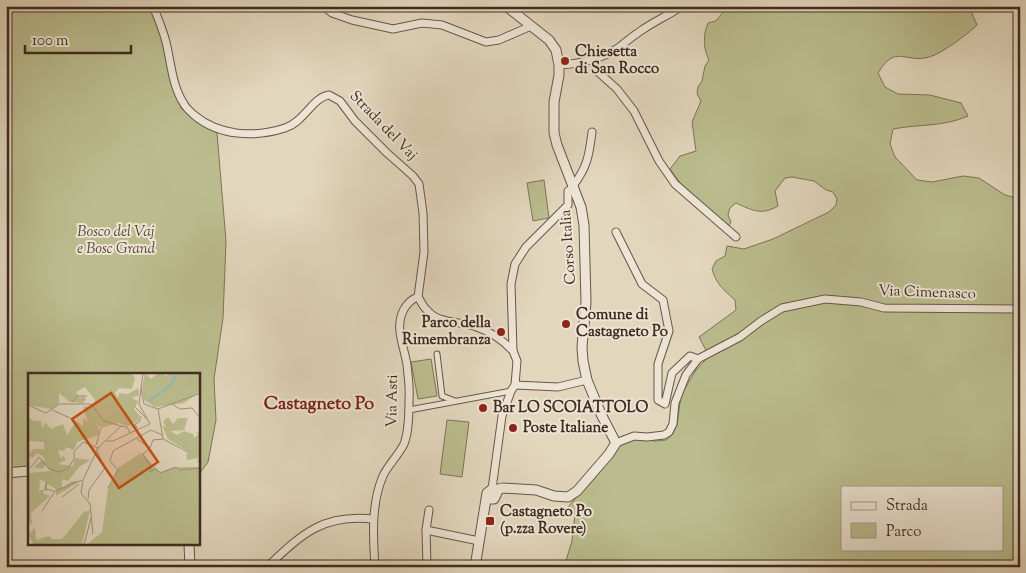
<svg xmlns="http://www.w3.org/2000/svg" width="1026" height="573" font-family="'Sorts Mill Goudy',serif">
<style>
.green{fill:#babc8d;stroke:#7d7456;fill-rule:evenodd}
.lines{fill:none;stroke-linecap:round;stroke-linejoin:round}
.pedestrian-casing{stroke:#685647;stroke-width:7}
.minor-casing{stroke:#685647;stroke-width:9}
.tertiary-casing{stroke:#685647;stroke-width:11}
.pedestrian{stroke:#ece4d4;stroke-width:5}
.minor{stroke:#ece4d4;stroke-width:7}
.tertiary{stroke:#ece4d4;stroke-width:9}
.poi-dot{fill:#8f2418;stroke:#ece4d4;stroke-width:2}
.labels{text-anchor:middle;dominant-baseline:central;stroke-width:4;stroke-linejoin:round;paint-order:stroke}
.poi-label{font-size:15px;font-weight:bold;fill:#402b20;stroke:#ece4d4;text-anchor:start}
.street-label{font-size:15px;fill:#402b20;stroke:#ece4d4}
.park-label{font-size:15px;font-style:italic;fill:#584836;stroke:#ece4d4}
.quarter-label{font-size:18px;font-weight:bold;fill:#7a1f14;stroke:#ece4d4}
.inset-river{fill:none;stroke:#95b9b2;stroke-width:2.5}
.inset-road{fill:none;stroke:#a1927e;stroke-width:1}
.view{fill:#c65010;fill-opacity:0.15;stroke:#c65010;stroke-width:2.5}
.inset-edge{fill:none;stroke:#402b20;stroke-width:2.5}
</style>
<rect width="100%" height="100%" fill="#e2d6bd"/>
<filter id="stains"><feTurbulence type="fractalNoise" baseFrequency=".004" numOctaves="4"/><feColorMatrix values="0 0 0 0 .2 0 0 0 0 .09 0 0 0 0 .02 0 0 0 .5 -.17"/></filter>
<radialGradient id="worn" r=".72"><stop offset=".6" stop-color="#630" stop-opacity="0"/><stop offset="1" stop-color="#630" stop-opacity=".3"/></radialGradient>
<!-- green -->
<g class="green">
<path d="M6 6H151L165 46 181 108 197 122 217 133 226 241 223 318 214 379 216 420 208 462 199 474V374H29V475H6Z"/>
<path d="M728 6H965L971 11 977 25C968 34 941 54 929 57 905 64 896 43 878 73L885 87 898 94 930 95 961 103 968 116C944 127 918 124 893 129L890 144 895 157 917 180 932 182 963 176 979 178 1005 195 1020 199V567H564L572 541 575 514 564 512 620 445 634 439 656 441 666 440 672 435 677 425 681 395 696 370 709 356 699 337 736 310 735 300C724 290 716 284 712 269L716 261 725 256 727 246 744 249 773 239 829 212 836 205 837 199 833 192 826 190 814 181 792 177 785 178 775 191 778 206C761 216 752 210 736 203L730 208 728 215 731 222 729 226 686 191 670 169 680 156 696 151 692 122 701 101 697 94 698 87 702 81 705 66 709 60C703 48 703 35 708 23L716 21ZM842 487H1002V549H842Z"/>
<path d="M544 180 549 218 533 221 527 183Z"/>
<path d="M431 359 437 396 418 399 411 362Z"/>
<path d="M447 420 469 422 462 477 440 474Z"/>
</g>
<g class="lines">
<defs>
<g id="pedestrian">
<path d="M437 354 442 396 455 401"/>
<path d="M409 410 511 391"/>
</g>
<g id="minor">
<path d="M153 6C158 18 163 30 166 42 171 62 172 86 184 104 186 108 191 112 194 115 219 136 254 138 285 128 304 122 313 97 329 95L340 101 355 121 387 153 413 176 419 184 423 213 424 252 418 297"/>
<path d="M323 6 332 13 352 20 393 29 422 23 442 25 486 42 499 40 531 26"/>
<path d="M593 59 597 71 617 89 634 111 659 161 675 184 736 237"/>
<path d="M559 65C579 64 601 59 618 48 626 42 634 35 642 30 655 21 669 15 682 6"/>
<path d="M573 186C588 166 589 155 592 132"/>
<path d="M616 232 642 284 663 300 669 331 658 364V400L665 404 672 373 690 356 698 359"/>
<path d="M418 297C421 301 423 307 427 310 438 324 458 321 474 326 489 331 502 339 513 351"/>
<path d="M515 385 558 387 587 380"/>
<path d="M616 443 634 436 647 437 664 435 669 432 673 424 675 403 686 375 698 359 740 337 761 321 782 308 825 299 861 302 884 308 1020 309"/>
<path d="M492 489 502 416 511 391 515 385 517 361 513 351 511 284 515 264 526 247 568 205V191L574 188"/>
<path d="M426 530 479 541"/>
<path d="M267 567C302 534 322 514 373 519"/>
<path d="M375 567C373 538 371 503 383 476 388 465 398 456 404 444 409 431 409 413 409 399 410 388 408 376 407 365 404 345 394 328 404 309 407 304 412 299 418 297"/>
<path d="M427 567 426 530 429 510"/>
</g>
<g id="tertiary">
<path d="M6 473 29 471"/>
<path d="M494 490 503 488 536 490 554 496 568 497 577 491 609 454 616 443 601 414 587 380 583 361 582 347 586 302 584 225 581 207 557 145 554 133V102L559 75V65L556 50 549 40 506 6"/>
<path d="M189 544 190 567"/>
<path d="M475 567 487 493 492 489 497 493 494 499H491L487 496"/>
</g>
</defs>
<!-- pedestrian casing -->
<use href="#pedestrian" class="pedestrian-casing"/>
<!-- minor casing -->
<use href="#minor" class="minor-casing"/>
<!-- tertiary casing -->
<use href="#tertiary" class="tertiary-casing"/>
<!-- pedestrian -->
<use href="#pedestrian" class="pedestrian"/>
<!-- minor -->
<use href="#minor" class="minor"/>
<!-- tertiary -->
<use href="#tertiary" class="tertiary"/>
</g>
<!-- markers -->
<g class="poi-dot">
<circle cx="565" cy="61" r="5"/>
<circle cx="566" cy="324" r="5"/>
<circle cx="501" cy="332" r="5"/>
<circle cx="483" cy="408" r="5"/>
<circle cx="513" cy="428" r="5"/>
<rect x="485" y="516" width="10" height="10" rx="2.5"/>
</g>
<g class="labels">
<!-- poi labels -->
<g class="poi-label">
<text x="575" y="52">Chiesetta<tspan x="575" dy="17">di San Rocco</tspan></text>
<text x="576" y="315">Comune di<tspan x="576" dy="17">Castagneto Po</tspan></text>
<text x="491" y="323" text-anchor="end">Parco della<tspan x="491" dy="17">Rimembranza</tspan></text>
<text x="493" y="408">Bar LO SCOIATTOLO</text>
<text x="523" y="428">Poste Italiane</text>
<text x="500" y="512">Castagneto Po<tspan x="500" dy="17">(p.zza Rovere)</tspan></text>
</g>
<!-- street labels -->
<g class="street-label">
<text transform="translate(383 126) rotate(46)">Strada del Vaj</text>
<text transform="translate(569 247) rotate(-94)">Corso Italia</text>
<text transform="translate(927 293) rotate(2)">Via Cimenasco</text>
<text transform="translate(393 401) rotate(-89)">Via Asti</text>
</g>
<!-- park labels -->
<g class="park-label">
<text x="116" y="232">Bosco del Vaj<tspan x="116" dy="17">e Bosc Grand</tspan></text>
</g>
<!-- quarter labels -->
<g class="quarter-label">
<text x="319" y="405">Castagneto Po</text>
</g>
</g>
<!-- overview -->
<g transform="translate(28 373)">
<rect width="172" height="172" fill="#e2d6bd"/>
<path d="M0 0H103L107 5 104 16 91 15 87 20 90 25 91 20 100 21 110 15 111 22 104 25 110 28 106 36 111 42V47L100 53 90 50 74 55 66 50 71 54V62L49 69 46 77 38 74 36 78 30 77 33 86 35 82 38 87 30 91 45 93 47 85 63 87 52 93 40 108 34 106V115L44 108H52L28 123V116L12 106 11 118 16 116 15 120 22 123 3 140 4 152 0 150V104L2 100 22 98 18 92 14 96 6 94 14 87 18 89 15 83 9 80 4 85 0 82 5 76H16V69L0 68 1 45 5 48H13L14 55 18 50 23 56 35 51 39 62 48 48 55 53V45L60 49 55 34 65 32 67 27 57 14 48 19 52 26 54 22 58 26 55 30 42 29 31 20V30L24 36 5 33 0 31ZM117 0 123 6 130 0H136L137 3 143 0H172V19L156 30 127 34 116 27 114 16ZM140 44 145 51 150 45H160L156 57 142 58 149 62 156 58 165 61 166 65 171 61 167 60 172 59V88L168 90 171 85 159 87 158 81 163 80 140 66 134 52 139 55 135 49ZM113 80 132 99 146 94H172V172H58L74 159 80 116 90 95ZM62 137 54 172H0L5 171 1 162 7 154 8 167 21 163 24 166H34L56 139Z" fill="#babc8d"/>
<path class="inset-river" d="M121 28 143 12 149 0"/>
<path class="inset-road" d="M113 16 116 31 130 36M44 29 50 23H59M144 31 152 36 164 35 173 46M0 32 18 40 31 31H63L76 48 93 53M107 34 121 48M130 36 173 20M24 37 42 45M109 55 107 51 111 49 113 43M102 60 122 51 111 31 115 0M109 66 122 75M135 66 162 80M78 68H85L102 60M68 72 73 55M70 75 93 53 99 54 102 60M122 75 115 81 123 94 122 99 127 96 133 100 148 94 151 97 173 95M122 75 125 67 135 66 130 36M2 95 11 84 21 96 32 99 40 95 46 86V79L55 69 70 75M80 115 90 97 82 88 85 78 123 57 134 62M19 117H17V114L19 109 18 116 26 118M34 124 51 111M60 126 61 117 77 95 69 78M14 138 27 118 54 107M65 161 62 131 53 120 55 107 70 75M56 172 63 145"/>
<path class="view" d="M83 20 130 89 91 115 44 46Z"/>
<rect width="172" height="172" class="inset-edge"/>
</g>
<!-- margin -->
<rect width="1026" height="573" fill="none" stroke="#e2d6bd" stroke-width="25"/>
<rect x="8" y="8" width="1011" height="558" fill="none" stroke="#402b20" stroke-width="2.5"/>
<rect x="12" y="12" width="1001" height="548" fill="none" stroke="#402b20"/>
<!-- legend -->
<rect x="841" y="486" width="162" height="65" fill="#ece4d4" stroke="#a79a8c"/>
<rect x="851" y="502" width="25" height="8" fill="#ece4d4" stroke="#a79a8c"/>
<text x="886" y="510" font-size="15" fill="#402b20">Strada</text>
<rect x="851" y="523" width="25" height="15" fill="#babc8d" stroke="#a79a8c"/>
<text x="886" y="536" font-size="15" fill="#402b20">Parco</text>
<!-- scale -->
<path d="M25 45v8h106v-8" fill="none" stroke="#402b20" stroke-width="2.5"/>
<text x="32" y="45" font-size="15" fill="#402b20" stroke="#ece4d4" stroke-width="4" paint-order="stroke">100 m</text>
<rect width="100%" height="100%" filter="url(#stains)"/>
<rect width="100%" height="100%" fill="url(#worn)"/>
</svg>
